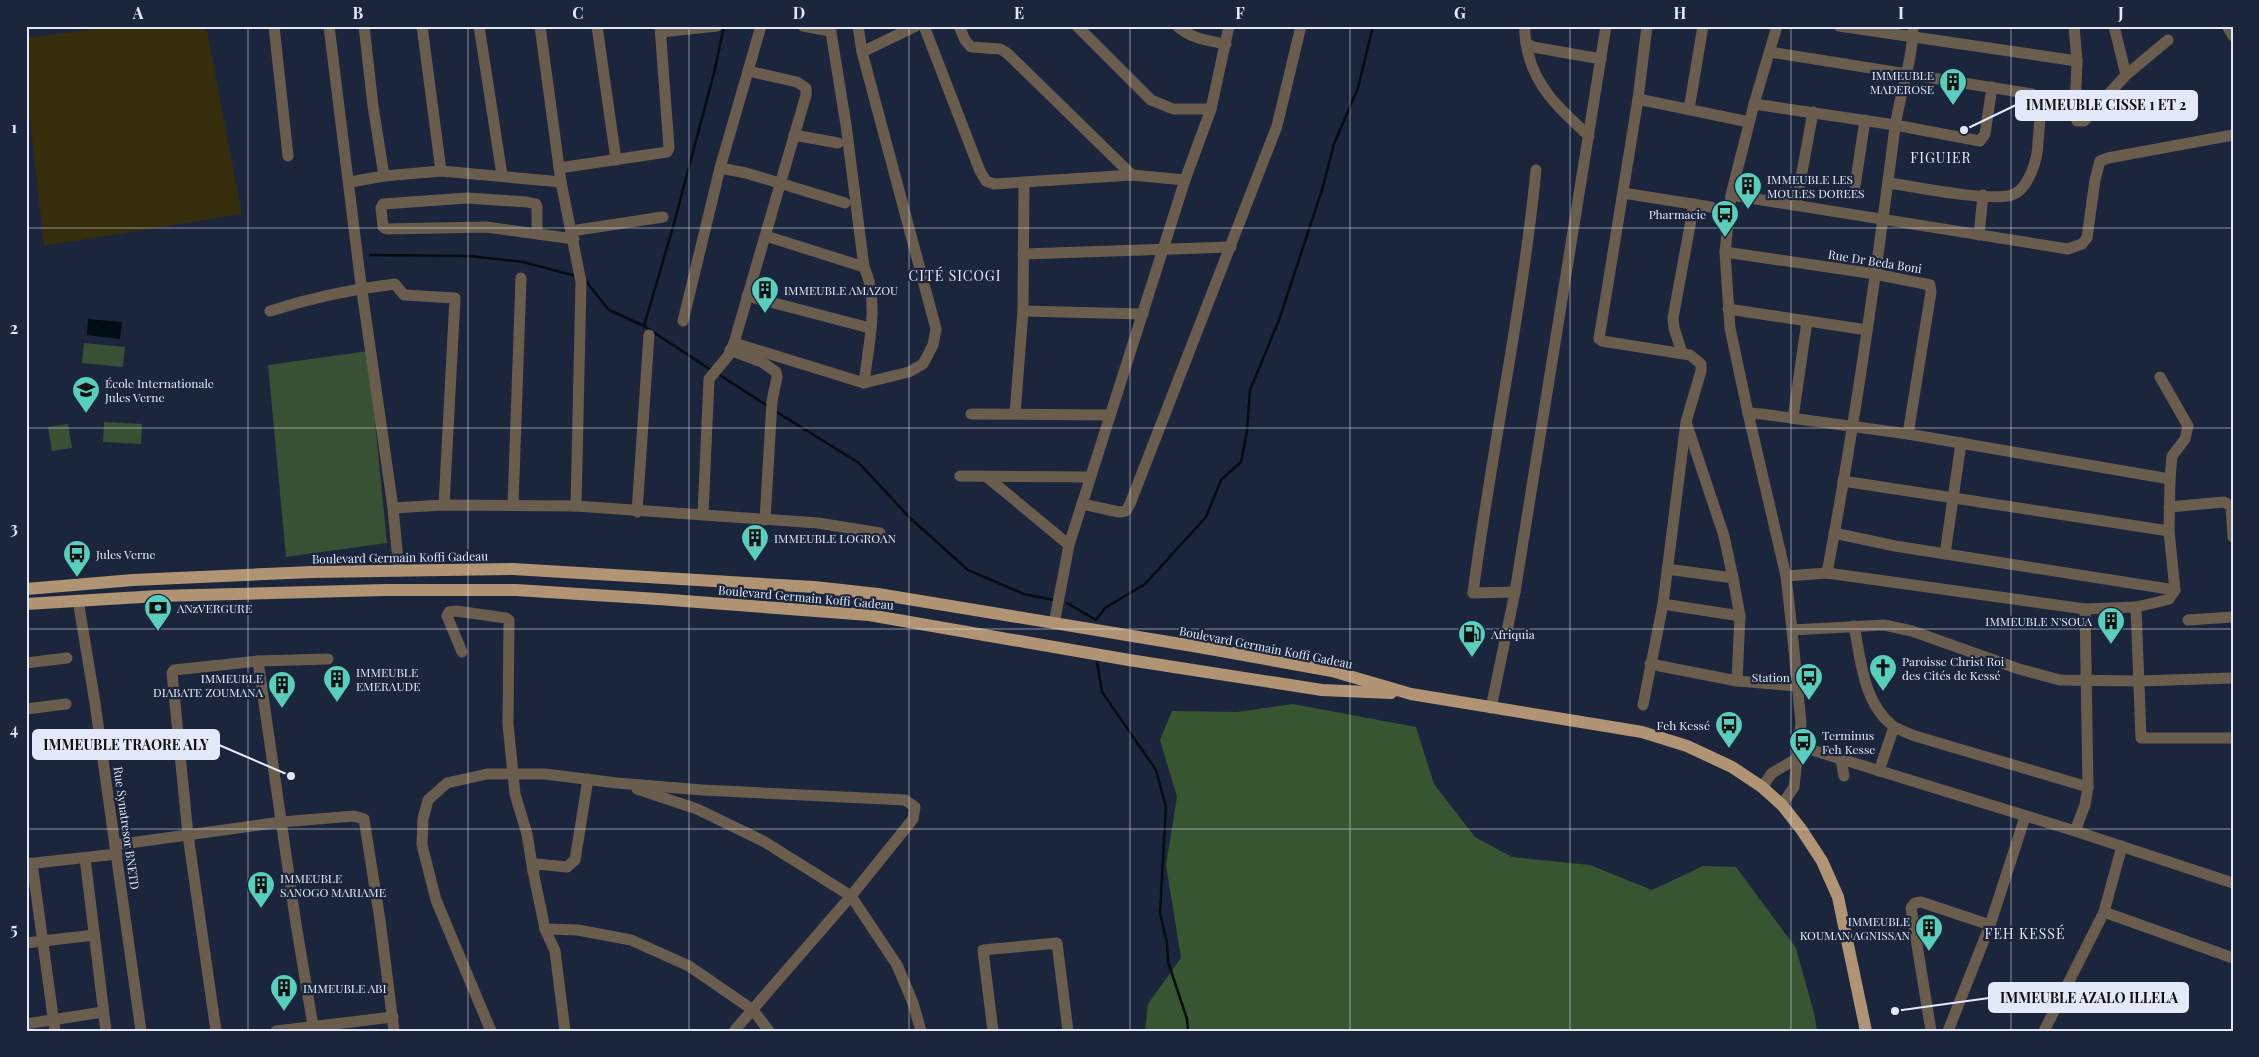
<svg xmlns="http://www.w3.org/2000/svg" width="2259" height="1057" font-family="'Playfair Display',serif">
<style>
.green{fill:#385033}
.forest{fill:#385531}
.sand{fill:#352d0c}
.water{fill:#000d12}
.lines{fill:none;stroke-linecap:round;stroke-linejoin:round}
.stream{stroke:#000d12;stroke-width:2.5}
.minor{stroke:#6b5d4d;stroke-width:11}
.major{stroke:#b19473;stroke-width:12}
.grid{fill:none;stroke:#e2e9f9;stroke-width:1;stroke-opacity:0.55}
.labels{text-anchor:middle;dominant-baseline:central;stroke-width:4.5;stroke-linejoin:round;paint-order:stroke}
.poi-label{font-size:12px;fill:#e2e9f9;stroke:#1b253c;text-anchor:start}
.street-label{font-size:12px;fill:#e2e9f9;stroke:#1b253c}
.neighbourhood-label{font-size:14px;letter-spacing:1px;fill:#e2e9f9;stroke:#1b253c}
.leader{fill:none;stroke:#e2e9f9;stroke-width:2}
.callout-dot{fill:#e2e9f9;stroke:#1b253c;stroke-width:2}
.callout{fill:#e2e9f9;stroke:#e2e9f9;stroke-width:2}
.callout-label{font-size:14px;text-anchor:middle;font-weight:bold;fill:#111}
.neatline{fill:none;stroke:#e2e9f9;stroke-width:2}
.grid-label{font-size:16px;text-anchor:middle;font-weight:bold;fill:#e2e9f9}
</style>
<rect width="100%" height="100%" fill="#1b253c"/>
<!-- green -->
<g class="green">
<path d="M84 343 125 347 123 367 82 363Z"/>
<path d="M368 351 387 543 286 557 268 365Z"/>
<path d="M104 422 142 424 141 444 103 442Z"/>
<path d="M68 424 72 448 52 451 48 427Z"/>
</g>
<!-- forest -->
<path class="forest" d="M1293 704 1416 727 1434 784 1475 837 1512 857 1590 865 1652 890 1703 866 1736 867 1796 948 1815 1017 1817 1031H1145L1148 1004 1181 958 1166 865 1177 797 1160 740 1172 711 1237 712Z"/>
<!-- sand -->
<path class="sand" d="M117 26H206L242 214 44 246 26 84V38Z"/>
<!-- water -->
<path class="water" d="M88 319 122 322 120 339 87 335Z"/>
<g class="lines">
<!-- stream -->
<g class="stream">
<path d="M370 255 469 256 523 262 576 276"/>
<path d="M585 280 609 310 644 326 711 370"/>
<path d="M644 326 673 227 714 73 724 26"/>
<path d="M718 374 768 406"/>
<path d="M775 411 859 463 910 518 968 570 1024 594 1054 600"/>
<path d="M1067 603 1096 620 1105 608 1145 584 1206 517 1221 480 1241 462 1247 431 1250 390 1279 320 1322 190 1334 144 1358 88 1373 26"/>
<path d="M1097 662 1102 692 1156 770 1166 807 1160 913 1167 943 1168 962 1187 1019 1188 1031"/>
</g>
<!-- minor -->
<g class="minor">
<path d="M274 26 288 156"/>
<path d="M329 26 360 277 393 508 399 571"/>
<path d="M364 26 373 106 384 176"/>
<path d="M422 26 441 171"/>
<path d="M479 26 502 175"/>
<path d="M540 26 561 182 581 282 576 506"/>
<path d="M597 26 616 160"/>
<path d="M803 26 830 31"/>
<path d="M830 26 846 125 864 267"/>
<path d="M924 26 980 171 986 181 994 184 1132 175 1185 180"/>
<path d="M959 26 965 40 971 47 1000 49 1007 53 1132 175"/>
<path d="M1077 26 1151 100 1173 109H1211"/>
<path d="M1177 26C1190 38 1208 41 1226 44"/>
<path d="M1525 26C1524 36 1526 43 1528 53 1537 90 1562 111 1589 136"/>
<path d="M1777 26 1754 104 1731 195 1725 252 1730 328 1748 413 1786 576 1792 630 1801 723 1794 787 1782 805"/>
<path d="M1839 26 2077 61"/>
<path d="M2074 26 2077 61 2075 114 2077 121H2084L2126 75 2168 40"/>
<path d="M2114 26 2126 75"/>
<path d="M2227 26 2233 36"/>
<path d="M661 32 717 26"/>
<path d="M1526 43 1533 47 1601 59"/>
<path d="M862 52 916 26"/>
<path d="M1770 52 2032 94 2037 96C2042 110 2039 128 2038 142 2038 158 2029 189 2012 195 1989 202 1916 187 1889 183"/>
<path d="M1638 99 1749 122"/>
<path d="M1754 104 1895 125 1980 141 1985 134 1992 87"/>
<path d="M1689 109 1703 26"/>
<path d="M794 135 838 143"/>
<path d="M559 168 667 152 669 148 660 26"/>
<path d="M720 168 746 173 845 203"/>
<path d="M350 182 384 176 441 171 561 182"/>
<path d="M1855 186 1865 120"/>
<path d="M1623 193 1711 207"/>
<path d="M1731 195 2068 249 2082 244 2087 238 2095 180 2100 161 2108 158 2233 135"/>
<path d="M1796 205 1813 112"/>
<path d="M571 231 663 217"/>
<path d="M537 234V207L536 204 527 202 467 198 383 204 381 208 383 227 387 229 486 227 574 239"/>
<path d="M1979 235 1983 195"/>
<path d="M766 236 864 267C880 301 868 347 864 383"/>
<path d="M1725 252 1875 274 1930 285 1931 292 1908 434"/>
<path d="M1023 254 1231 247"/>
<path d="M747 296 870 328"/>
<path d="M1728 309 1867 330"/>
<path d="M270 311C311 298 352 289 395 284L404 295 455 298 444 505"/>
<path d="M1023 311 1143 314"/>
<path d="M683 321 720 168 761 26"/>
<path d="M734 343 864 383 909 372 923 364 933 345 936 329 862 52 858 26"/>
<path d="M730 350 762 362 776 372 777 377 772 401 765 520"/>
<path d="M1682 353 1674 328 1673 318 1694 204"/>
<path d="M1748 413 1762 414 1908 434 2170 479"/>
<path d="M971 414 1110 415"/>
<path d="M1015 414 1023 311 1024 182"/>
<path d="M1793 418 1807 321"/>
<path d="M1687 425 1724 536 1733 578 1740 616 1737 681"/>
<path d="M960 476 1090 477"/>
<path d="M987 477 1069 545"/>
<path d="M1843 481 2169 531"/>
<path d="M1082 504 1119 512 1126 511 1130 504 1277 126 1301 26"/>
<path d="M513 505 521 278"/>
<path d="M2169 507 2224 502 2231 506 2233 537"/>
<path d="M393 508 444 505 576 506 818 523 880 533"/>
<path d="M637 512 649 335"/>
<path d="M703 514 709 379 728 356 734 343 806 95V88L797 82 748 71"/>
<path d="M1834 533 1895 546 2175 590 2169 531 2170 479 2172 456 2185 439 2188 426 2160 377"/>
<path d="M1945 554 1961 443"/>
<path d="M1667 569 1733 578"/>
<path d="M1827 573C1855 425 1876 276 1895 127 1900 93 1913 60 1913 26"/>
<path d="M1786 576 1827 573 2085 609 2136 607 2158 602 2169 599 2175 590"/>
<path d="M1515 592 1473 593C1491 452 1522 312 1536 170"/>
<path d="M78 600 95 703 141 1031"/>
<path d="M1663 604 1740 616"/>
<path d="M2136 607 2141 738H2233"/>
<path d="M2188 620 2233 617"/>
<path d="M1054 624 1069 545 1185 180 1211 109 1229 26"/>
<path d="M1854 626C1861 660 1863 703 1893 726 1899 730 1908 733 1915 736L2088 787"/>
<path d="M1792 630 1884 625 1912 631 2019 669 2060 680 2138 681 2233 678"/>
<path d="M462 652 447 616 449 612 456 611 506 618 509 620 508 724 515 794 527 834 533 871"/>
<path d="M258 661 296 924 313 1026"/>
<path d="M26 663 67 658"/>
<path d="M1650 664 1737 681 1797 686"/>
<path d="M1643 705 1663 604 1686 422 1701 371V364L1690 355 1602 341 1599 339 1638 99 1647 26"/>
<path d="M1491 708 1515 592 1606 26"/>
<path d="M26 709 66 704"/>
<path d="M1799 746 2075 831 2233 883"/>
<path d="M1841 759 1844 776"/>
<path d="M1879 771 1894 727"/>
<path d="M1762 787 1772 773 1796 759"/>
<path d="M637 789 697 809 763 841 851 896 897 965 913 1003 921 1031"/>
<path d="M2075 831 2085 805 2088 787 2085 609"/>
<path d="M115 845 281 822 354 816 364 819 380 920 394 1031"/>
<path d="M2122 846 2104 912 2233 958"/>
<path d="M85 858 106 1031"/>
<path d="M32 863 55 1031"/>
<path d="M26 864 117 854"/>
<path d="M545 929 578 930 631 940 689 966 753 1010 769 1031"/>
<path d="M26 943 94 935"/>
<path d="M26 1024 103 1012"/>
<path d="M216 1031 188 835 172 673 174 670 258 661 328 659"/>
<path d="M276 1031 393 1017"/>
<path d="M491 1031 436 900 422 845 423 819 428 800 447 783 487 774H545L617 783 702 790 905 800 915 807 913 819 851 896 734 1031"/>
<path d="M565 1031 555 951 545 929 533 871 537 864 567 867 575 860 588 779"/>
<path d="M993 1031 983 950 1057 943 1068 1031"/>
<path d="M1931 1031 1911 908 1915 903 1921 902 1990 925"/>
<path d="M1948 1031 1990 925 2025 817"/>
<path d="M2044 1031 2104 912"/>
</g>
<!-- major -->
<g class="major">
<path d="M26 589 133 580 312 572 513 569 814 587 878 594 1199 647 1332 671 1411 694 1642 732 1687 746 1732 767 1762 787 1782 805 1801 829 1822 861 1838 897 1866 1031"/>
<path d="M26 604 158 596 385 590H516L658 599 869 615 1129 660 1322 690 1391 693"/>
</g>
</g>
<!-- grid -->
<path class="grid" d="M248 26V1031M468 26V1031M689 26V1031M909 26V1031M1130 26V1031M1350 26V1031M1570 26V1031M1791 26V1031M2011 26V1031M26 228H2233M26 428H2233M26 629H2233M26 829H2233"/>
<!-- icons -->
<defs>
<symbol id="building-pin" viewBox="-11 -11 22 30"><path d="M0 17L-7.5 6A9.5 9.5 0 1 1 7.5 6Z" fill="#5acebd" stroke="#1b253c"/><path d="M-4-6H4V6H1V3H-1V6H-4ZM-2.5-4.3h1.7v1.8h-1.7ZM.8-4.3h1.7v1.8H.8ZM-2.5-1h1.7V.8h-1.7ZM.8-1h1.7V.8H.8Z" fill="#111"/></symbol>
<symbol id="bus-pin" viewBox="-11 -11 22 30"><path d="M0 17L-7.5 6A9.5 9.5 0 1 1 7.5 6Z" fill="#5acebd" stroke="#1b253c"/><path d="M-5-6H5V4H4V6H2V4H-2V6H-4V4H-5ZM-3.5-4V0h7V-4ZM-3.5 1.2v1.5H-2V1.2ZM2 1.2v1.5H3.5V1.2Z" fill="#111"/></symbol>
<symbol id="school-pin" viewBox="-11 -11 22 30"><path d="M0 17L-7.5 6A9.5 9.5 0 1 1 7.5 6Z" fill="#5acebd" stroke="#1b253c"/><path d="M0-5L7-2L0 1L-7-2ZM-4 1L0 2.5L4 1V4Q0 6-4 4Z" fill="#111"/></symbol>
<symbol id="bank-pin" viewBox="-11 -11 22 30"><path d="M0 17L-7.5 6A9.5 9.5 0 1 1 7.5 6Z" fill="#5acebd" stroke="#1b253c"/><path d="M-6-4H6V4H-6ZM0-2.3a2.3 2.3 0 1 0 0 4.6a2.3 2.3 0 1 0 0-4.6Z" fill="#111"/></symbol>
<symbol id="fuel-pin" viewBox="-11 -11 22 30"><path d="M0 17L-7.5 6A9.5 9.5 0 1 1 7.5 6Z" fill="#5acebd" stroke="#1b253c"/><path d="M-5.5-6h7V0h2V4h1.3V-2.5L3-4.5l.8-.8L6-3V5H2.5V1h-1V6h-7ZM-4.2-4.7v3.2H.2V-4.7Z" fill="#111"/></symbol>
<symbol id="church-pin" viewBox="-11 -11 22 30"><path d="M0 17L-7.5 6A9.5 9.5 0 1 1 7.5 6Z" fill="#5acebd" stroke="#1b253c"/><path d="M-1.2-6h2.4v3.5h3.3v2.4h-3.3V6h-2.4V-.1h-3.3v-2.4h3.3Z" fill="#111"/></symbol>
</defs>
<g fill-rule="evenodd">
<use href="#building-pin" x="1937" y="66" width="32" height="43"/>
<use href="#building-pin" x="1732" y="170" width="32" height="43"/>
<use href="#bus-pin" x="1709" y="198" width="32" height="43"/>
<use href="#building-pin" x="749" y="274" width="32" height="43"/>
<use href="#school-pin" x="70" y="374" width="32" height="43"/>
<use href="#building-pin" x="739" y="522" width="32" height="43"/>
<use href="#bus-pin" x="61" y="538" width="32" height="43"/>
<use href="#bank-pin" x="142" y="592" width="32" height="43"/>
<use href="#building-pin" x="2095" y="605" width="32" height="43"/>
<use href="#fuel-pin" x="1456" y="618" width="32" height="43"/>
<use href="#church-pin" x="1867" y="652" width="32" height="43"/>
<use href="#bus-pin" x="1793" y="661" width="32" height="43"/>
<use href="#building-pin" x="321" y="663" width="32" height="43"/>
<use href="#building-pin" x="266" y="669" width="32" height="43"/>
<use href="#bus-pin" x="1713" y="709" width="32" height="43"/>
<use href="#bus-pin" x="1787" y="726" width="32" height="43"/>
<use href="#building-pin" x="245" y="869" width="32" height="43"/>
<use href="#building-pin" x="1913" y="912" width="32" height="43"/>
<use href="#building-pin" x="268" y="972" width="32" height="43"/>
</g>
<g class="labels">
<!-- poi labels -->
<g class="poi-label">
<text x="1934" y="75" text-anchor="end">IMMEUBLE<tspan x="1934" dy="14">MADEROSE</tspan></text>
<text x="1767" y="179">IMMEUBLE LES<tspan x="1767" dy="14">MOULES DOREES</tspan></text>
<text x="1706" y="214" text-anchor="end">Pharmacie</text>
<text x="784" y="290">IMMEUBLE AMAZOU</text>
<text x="105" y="383">École Internationale<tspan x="105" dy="14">Jules Verne</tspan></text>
<text x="774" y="538">IMMEUBLE LOGROAN</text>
<text x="96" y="554">Jules Verne</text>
<text x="177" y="608">ANzVERGURE</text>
<text x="2092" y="621" text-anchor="end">IMMEUBLE N'SOUA</text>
<text x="1491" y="634">Afriquia</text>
<text x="1902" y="661">Paroisse Christ Roi<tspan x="1902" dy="14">des Cités de Kessé</tspan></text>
<text x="356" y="672">IMMEUBLE<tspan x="356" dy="14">EMERAUDE</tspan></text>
<text x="1790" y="677" text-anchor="end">Station</text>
<text x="263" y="678" text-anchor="end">IMMEUBLE<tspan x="263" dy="14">DIABATE ZOUMANA</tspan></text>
<text x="1710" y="725" text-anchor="end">Feh Kessé</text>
<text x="1822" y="735">Terminus<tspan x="1822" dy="14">Feh Kesse</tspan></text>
<text x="280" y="878">IMMEUBLE<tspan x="280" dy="14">SANOGO MARIAME</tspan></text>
<text x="1910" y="921" text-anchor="end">IMMEUBLE<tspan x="1910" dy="14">KOUMAN AGNISSAN</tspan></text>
<text x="303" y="988">IMMEUBLE ABI</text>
</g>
<!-- street labels -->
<g class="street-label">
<text transform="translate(1875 261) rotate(9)">Rue Dr Beda Boni</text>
<text transform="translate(400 557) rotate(-1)">Boulevard Germain Koffi Gadeau</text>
<text transform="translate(806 597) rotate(5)">Boulevard Germain Koffi Gadeau</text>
<text transform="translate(1266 647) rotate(11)">Boulevard Germain Koffi Gadeau</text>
<text transform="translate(127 828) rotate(82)">Rue Synatresor BNETD</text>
</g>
<!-- neighbourhood labels -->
<g class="neighbourhood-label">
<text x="1941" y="157">FIGUIER</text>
<text x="955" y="275">CITÉ SICOGI</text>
<text x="2025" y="933">FEH KESSÉ</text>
</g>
</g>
<!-- callouts -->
<path class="leader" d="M1964 130L2016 105M291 776L219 745M1895 1011L1989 998"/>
<g class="callout-dot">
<circle cx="1964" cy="130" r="5"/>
<circle cx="291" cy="776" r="5"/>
<circle cx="1895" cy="1011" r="5"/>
</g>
<g class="callout">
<rect x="2016" y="91" width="181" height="29" rx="5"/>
<rect x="33" y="730" width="186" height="29" rx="5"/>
<rect x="1989" y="983" width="199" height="29" rx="5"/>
</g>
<g class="callout-label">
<text x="2106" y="110">IMMEUBLE CISSE 1 ET 2</text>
<text x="126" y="750">IMMEUBLE TRAORE ALY</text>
<text x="2089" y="1003">IMMEUBLE AZALO ILLELA</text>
</g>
<!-- border -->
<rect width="2259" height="1057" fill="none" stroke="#1b253c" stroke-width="55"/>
<rect x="28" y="28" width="2204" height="1002" class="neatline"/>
<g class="grid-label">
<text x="138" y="19">A</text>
<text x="358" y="19">B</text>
<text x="578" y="19">C</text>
<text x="799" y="19">D</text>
<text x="1019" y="19">E</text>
<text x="1240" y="19">F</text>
<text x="1460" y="19">G</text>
<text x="1680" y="19">H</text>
<text x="1901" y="19">I</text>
<text x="2121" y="19">J</text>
<text x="14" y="133">1</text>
<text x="14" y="334">2</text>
<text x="14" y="534">3</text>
<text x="14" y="735">4</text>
<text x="14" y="935">5</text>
</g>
</svg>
